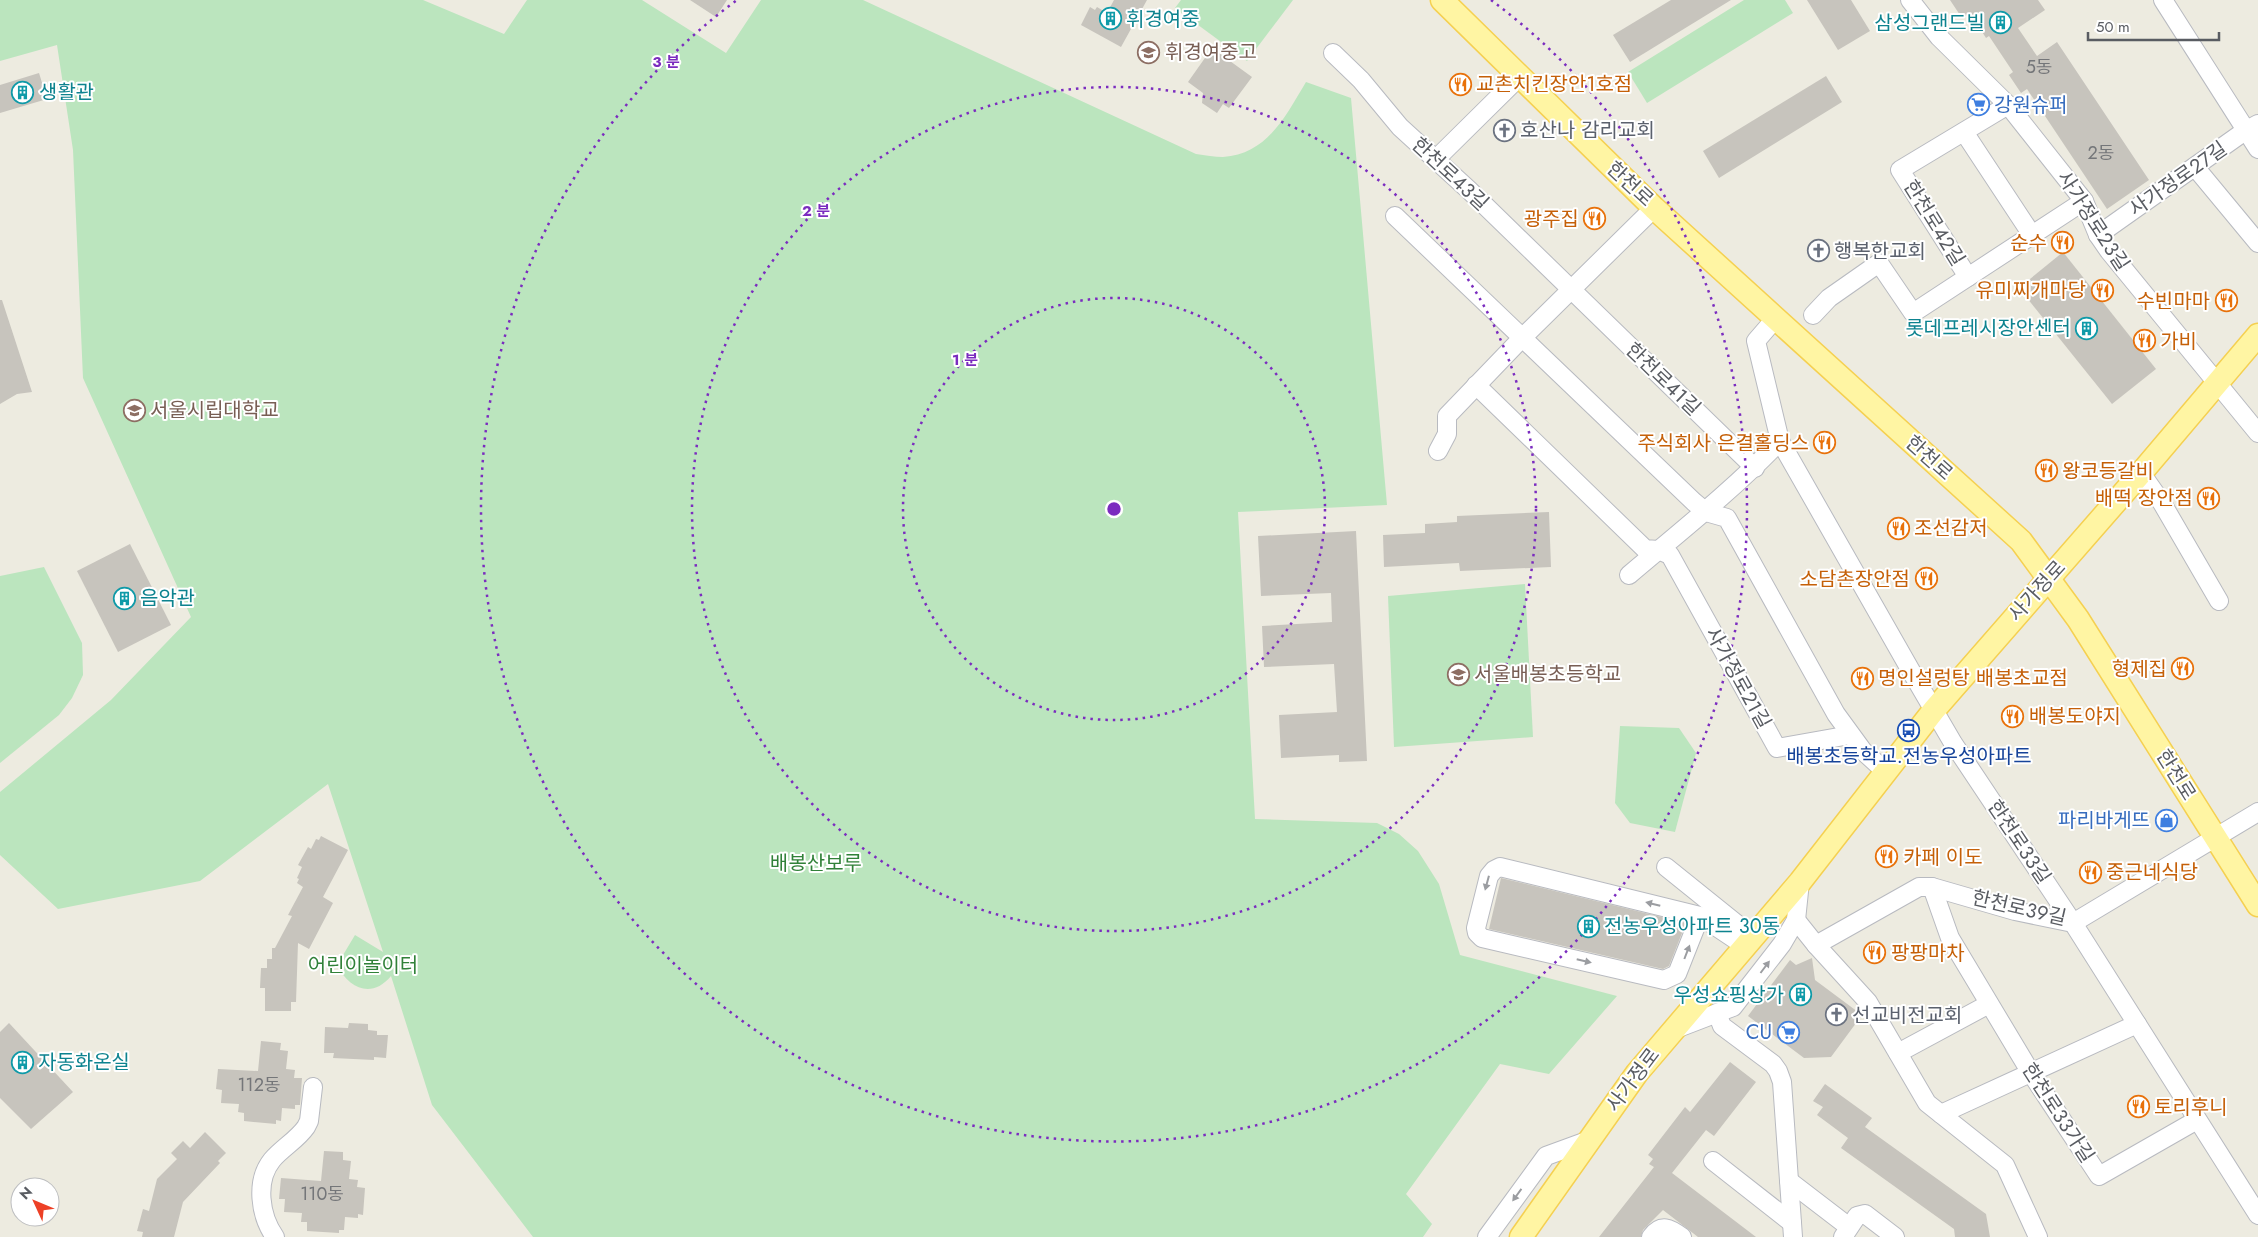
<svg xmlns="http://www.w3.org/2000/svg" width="2258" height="1237" font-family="Jost,'Noto Sans KR',sans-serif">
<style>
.green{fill:#bbe5be}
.building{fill:#c7c4bd}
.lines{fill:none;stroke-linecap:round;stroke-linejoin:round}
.minor-casing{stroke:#b8bac0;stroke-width:20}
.major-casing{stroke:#f5d051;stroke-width:25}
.minor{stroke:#fff;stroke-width:18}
.major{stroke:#fff5a3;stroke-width:22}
.oneway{fill:#9b9da1}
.ring{fill:none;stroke:#7b2cbf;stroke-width:2.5;stroke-dasharray:2.5 5}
.labels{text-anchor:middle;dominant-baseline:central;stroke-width:4;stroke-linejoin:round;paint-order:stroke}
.number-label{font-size:18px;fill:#747679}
.culture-label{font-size:20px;fill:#0d838f;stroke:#fff;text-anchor:start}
.education-label{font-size:20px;fill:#785e54;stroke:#fff;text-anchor:start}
.food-label{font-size:20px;fill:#c56008;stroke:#fff;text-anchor:start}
.shop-label{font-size:20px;fill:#366cbe;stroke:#fff;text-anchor:end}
.worship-label{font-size:20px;fill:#5b616d;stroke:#fff;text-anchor:start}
.street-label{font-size:20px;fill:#595c62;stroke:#fff}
.transit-label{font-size:20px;fill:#164399;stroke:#fff}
.park-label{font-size:20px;fill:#318139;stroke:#fff}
.centre{fill:#7b2cbf;stroke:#fff;stroke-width:2.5}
.ring-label{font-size:15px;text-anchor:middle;font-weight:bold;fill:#7b2cbf;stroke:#fff;stroke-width:4;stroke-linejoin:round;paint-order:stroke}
</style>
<rect width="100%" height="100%" fill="#edebe0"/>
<!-- green -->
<g class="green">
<path d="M0 0H423L504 34 527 0H642L726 53 761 0H863L1196 154C1205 155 1215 157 1223 157 1268 154 1286 115 1306 82L1351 98 1387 505 1238 512 1255 819 1377 823 1399 834 1418 851 1439 884 1460 955 1617 996 1549 1074 1500 1064 1406 1194 1432 1224 1423 1237H533L432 1105 391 976C372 999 349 989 337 965L355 935 383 952 328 784 200 881 58 909 0 855V792L111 700 191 617 83 378 73 150 57 45 0 61Z"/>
<path d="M1181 0H1293L1247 61 1175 8Z"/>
<path d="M1744 0H1785L1793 13 1647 103 1628 72Z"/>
<path d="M44 567 82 643 83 675 72 698 59 715 0 763V576Z"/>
<path d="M1525 584 1533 737 1394 747 1388 596Z"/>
<path d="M1620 726 1679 728 1696 753 1675 832 1630 823 1615 803Z"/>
</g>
<!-- building -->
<g class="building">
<path d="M690 0H727L716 17Z"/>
<path d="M1114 0H1147L1121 47 1081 25 1090 7 1095 10 1097 7 1107 13Z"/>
<path d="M1671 0H1731L1630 62 1613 35Z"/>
<path d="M1807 0H1851L1870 31 1838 50Z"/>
<path d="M1950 0H2038L2045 10 2018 28 2037 56 2057 42 2149 180 2107 209 2027 89 2021 93 2009 75 2013 72 1989 36 1986 38 1970 13 1962 18Z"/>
<path d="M1212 48 1252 77 1229 108 1223 104 1217 113 1202 103 1203 93 1188 82Z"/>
<path d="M39 73 47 99 0 113V85Z"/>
<path d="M1826 76 1842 102 1719 178 1703 151Z"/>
<path d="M2063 252 2156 369 2112 404 2019 288Z"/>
<path d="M0 300H2L32 392 17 394 0 404Z"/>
<path d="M1549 512 1551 567 1460 571 1459 563 1384 567 1383 535 1425 533V524L1457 522V516Z"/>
<path d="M1356 531 1367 761 1339 762V755L1281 758 1279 715 1337 712 1334 664 1264 667 1262 626 1332 622 1331 593 1261 596 1258 536Z"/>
<path d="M130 544 171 625 118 652 77 571Z"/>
<path d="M321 836 348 850 323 897 333 903 309 949 298 943 296 1002H291V1011H265V988H260L261 968H267V959H272V948H275L292 916 288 915 303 887 297 883 299 879 297 878 302 867 298 865 308 847 311 849 316 839 319 840Z"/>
<path d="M1501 878 1686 923 1669 966 1663 969 1489 929Z"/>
<path d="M1812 958 1815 980 1862 1015 1831 1057 1804 1058 1748 1016 1790 960 1796 965Z"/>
<path d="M9 1023 73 1092 31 1129 0 1098V1032Z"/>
<path d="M349 1023 368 1024V1030L377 1031V1035H388L386 1058 374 1057V1060L333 1058 334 1053H324L325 1027 348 1028Z"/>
<path d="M261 1041 281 1043 280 1050 288 1051 286 1069 295 1070 294 1078H302L300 1105H295V1109L282 1108 281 1121 276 1120V1124L244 1121V1113L238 1112 239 1104 221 1103 222 1090 216 1089 218 1069 258 1071Z"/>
<path d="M1730 1062 1756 1082 1714 1136 1706 1130 1672 1173 1756 1237H1698L1663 1210 1643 1230 1641 1237H1599L1654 1167 1649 1164 1653 1159 1648 1155 1685 1107 1690 1112Z"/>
<path d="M1825 1084 1872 1118 1865 1127 1986 1214 1990 1237H1955L1954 1229 1841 1148 1848 1138 1817 1115 1823 1107 1813 1101Z"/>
<path d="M205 1132 226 1153 218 1161 220 1163 183 1202 174 1237H142L143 1232 137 1231 143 1209 149 1211 157 1179 177 1159 171 1153 183 1141 190 1148Z"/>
<path d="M324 1151 343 1152V1160L351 1161 349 1179 358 1180 357 1187 365 1188 363 1215 358 1214V1218L345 1217 344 1230H339V1233L307 1231V1222H301L302 1213 284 1212 285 1199H279L281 1178 321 1181Z"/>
</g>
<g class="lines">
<defs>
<g id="minor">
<path d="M1910 0 1939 37 2008 105 2084 201 2098 235 2109 251 2258 433"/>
<path d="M2163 0 2258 149"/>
<path d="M1333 53 1361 80 1400 127 1470 191 1755 468"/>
<path d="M1964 132 2032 235"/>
<path d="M1435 160 1519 77"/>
<path d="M2195 167 2258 243"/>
<path d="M1395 216 1694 502 1706 512 1727 518 1836 714 1863 751 1885 771"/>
<path d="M2098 235 2245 131 2258 124"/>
<path d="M1968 277 1900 170 2008 105"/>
<path d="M1813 315 1829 298 1879 263 1913 313 2084 201"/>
<path d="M1775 319 1756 341 1780 441 1915 678 1953 743 2073 923 2258 1215"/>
<path d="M1476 385 1645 549 1658 550 1670 555 1777 748 1850 735"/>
<path d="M1438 451 1447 434V416L1523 337 1654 208"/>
<path d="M2141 473 2162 503 2219 601"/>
<path d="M1629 575C1681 531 1733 490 1780 441"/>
<path d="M1666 867 1753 937"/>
<path d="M1932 887 1950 938 2031 1073 2099 1176 2197 1120"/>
<path d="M1700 916 1677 974 1664 980 1482 938 1477 933 1476 928 1489 876 1494 870 1500 867 1700 916 1745 946"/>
<path d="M1796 920 1816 945 1868 1002 1927 1103 2005 1165 2038 1237"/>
<path d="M1816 945 1919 887H1932L2015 911 2073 923 2258 812"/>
<path d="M1717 1013 1722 1026 1773 1064 1778 1071 1782 1082 1793 1237"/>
<path d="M1673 1030 1733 1007 1782 944 1796 920 1800 882"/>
<path d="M1898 1053 1989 1004"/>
<path d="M1941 1114 2137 1024"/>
<path d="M1713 1161 1792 1223"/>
<path d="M1789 1181 1849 1227"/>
<path d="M275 1237C260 1216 255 1181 272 1160 282 1148 297 1140 306 1127L309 1121 313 1087"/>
<path d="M1487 1237 1546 1156 1587 1141"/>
<path d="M1651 1237C1661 1223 1670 1228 1682 1237"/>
<path d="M1843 1237 1857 1216 1865 1214 1895 1237"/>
</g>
<g id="major">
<path d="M1442 0 1654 208 2021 541 2078 619 2258 905"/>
<path d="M1521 1237 1637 1073 1800 882 1934 710 2141 473 2258 335"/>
</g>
</defs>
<!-- minor casing -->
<use href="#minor" class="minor-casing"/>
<!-- major casing -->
<use href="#major" class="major-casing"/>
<!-- minor -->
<use href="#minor" class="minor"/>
<!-- major -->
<use href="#major" class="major"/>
</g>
<!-- one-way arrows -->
<defs><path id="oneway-solid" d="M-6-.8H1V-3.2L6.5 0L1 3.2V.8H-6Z" transform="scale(1.25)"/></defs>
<g class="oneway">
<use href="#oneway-solid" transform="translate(1487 883) rotate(105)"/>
<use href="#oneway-solid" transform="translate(1653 904) rotate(-166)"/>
<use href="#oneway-solid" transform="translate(1687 952) rotate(-69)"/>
<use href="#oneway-solid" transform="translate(1584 961) rotate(13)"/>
<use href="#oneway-solid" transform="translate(1765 967) rotate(-53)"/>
<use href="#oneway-solid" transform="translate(1517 1195) rotate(126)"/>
</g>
<!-- distance rings -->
<g class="ring">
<circle cx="1114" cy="509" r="211"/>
<circle cx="1114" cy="509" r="422"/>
<path d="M1491 0A633 633 0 1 1 737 0"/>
</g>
<!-- icons -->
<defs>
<symbol id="building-ring" viewBox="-11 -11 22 22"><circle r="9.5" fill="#fff" stroke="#0f9aa8" stroke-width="1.5"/><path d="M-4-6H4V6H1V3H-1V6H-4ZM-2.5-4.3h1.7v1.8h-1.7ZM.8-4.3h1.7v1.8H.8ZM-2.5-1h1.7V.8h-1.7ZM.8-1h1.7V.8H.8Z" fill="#0f9aa8"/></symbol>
<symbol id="school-ring" viewBox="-11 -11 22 22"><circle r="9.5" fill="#fff" stroke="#8d6e63" stroke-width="1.5"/><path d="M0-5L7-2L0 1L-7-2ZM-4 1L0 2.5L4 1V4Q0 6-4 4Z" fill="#8d6e63"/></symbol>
<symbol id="restaurant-ring" viewBox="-11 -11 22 22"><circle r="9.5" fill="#fff" stroke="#e8710a" stroke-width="1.5"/><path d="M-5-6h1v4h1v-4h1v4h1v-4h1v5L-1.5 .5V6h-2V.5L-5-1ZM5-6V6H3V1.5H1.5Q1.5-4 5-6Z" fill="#e8710a"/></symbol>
<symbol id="supermarket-ring" viewBox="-11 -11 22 22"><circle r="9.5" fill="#fff" stroke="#3f7fe0" stroke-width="1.5"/><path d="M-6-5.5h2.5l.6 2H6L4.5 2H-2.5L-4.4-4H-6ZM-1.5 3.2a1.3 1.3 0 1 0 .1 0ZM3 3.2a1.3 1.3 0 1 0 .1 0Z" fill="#3f7fe0"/></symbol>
<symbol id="church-ring" viewBox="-11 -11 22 22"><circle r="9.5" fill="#fff" stroke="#6b7280" stroke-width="1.5"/><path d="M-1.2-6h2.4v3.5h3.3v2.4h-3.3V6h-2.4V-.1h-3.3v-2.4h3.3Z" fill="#6b7280"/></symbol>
<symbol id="university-ring" viewBox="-11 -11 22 22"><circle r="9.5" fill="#fff" stroke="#8d6e63" stroke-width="1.5"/><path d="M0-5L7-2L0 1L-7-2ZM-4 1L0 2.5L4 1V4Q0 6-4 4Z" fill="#8d6e63"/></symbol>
<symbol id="bus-ring" viewBox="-11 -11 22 22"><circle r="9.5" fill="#fff" stroke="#1a4fb4" stroke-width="1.5"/><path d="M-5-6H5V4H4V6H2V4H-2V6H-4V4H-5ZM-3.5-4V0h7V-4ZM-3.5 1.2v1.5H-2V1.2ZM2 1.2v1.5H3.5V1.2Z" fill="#1a4fb4"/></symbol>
<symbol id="shop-ring" viewBox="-11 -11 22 22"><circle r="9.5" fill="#fff" stroke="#3f7fe0" stroke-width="1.5"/><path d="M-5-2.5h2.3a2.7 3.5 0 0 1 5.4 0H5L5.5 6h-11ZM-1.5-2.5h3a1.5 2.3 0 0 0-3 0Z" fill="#3f7fe0"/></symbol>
</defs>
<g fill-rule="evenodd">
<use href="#building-ring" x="1098" y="6" width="25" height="25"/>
<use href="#building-ring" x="1988" y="10" width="25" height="25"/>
<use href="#school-ring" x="1136" y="40" width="25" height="25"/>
<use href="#restaurant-ring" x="1448" y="72" width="25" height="25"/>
<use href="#building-ring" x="10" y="80" width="25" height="25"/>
<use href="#supermarket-ring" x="1966" y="92" width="25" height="25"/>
<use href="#church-ring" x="1492" y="118" width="25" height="25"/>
<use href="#restaurant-ring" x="1582" y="206" width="25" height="25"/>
<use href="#restaurant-ring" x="2050" y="230" width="25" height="25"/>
<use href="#church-ring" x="1806" y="238" width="25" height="25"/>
<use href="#restaurant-ring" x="2090" y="278" width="25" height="25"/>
<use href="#restaurant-ring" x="2214" y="288" width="25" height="25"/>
<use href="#building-ring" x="2074" y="316" width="25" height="25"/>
<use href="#restaurant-ring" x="2132" y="328" width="25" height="25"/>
<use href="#university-ring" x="122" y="398" width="25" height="25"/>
<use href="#restaurant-ring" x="1812" y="430" width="25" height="25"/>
<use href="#restaurant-ring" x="2034" y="458" width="25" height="25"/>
<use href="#restaurant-ring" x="2196" y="486" width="25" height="25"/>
<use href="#restaurant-ring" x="1886" y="516" width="25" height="25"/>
<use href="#restaurant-ring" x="1914" y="566" width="25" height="25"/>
<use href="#building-ring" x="112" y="586" width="25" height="25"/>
<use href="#restaurant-ring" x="2170" y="656" width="25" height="25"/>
<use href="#school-ring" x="1446" y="662" width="25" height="25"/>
<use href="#restaurant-ring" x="1850" y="666" width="25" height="25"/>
<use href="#restaurant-ring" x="2000" y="704" width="25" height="25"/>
<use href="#bus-ring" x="1896" y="718" width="25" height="25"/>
<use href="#shop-ring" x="2154" y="808" width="25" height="25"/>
<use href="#restaurant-ring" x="1874" y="844" width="25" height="25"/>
<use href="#restaurant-ring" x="2078" y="860" width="25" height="25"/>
<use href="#building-ring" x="1576" y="914" width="25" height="25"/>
<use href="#restaurant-ring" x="1862" y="940" width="25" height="25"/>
<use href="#building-ring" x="1788" y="982" width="25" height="25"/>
<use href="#church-ring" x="1824" y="1002" width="25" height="25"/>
<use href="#supermarket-ring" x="1776" y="1020" width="25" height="25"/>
<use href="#building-ring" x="10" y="1050" width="25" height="25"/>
<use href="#restaurant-ring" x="2126" y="1094" width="25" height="25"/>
</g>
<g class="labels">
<!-- number labels -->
<g class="number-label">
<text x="2039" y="67">5동</text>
<text x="2101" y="153">2동</text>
<text x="259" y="1085">112동</text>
<text x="322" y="1194">110동</text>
</g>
<!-- culture labels -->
<g class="culture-label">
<text x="1126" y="19">휘경여중</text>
<text x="1985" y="23" text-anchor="end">삼성그랜드빌</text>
<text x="39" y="92">생활관</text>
<text x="2071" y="328" text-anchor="end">롯데프레시장안센터</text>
<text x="140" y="598">음악관</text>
<text x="1604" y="926">전농우성아파트 30동</text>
<text x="1784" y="995" text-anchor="end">우성쇼핑상가</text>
<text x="38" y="1062">자동화온실</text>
</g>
<!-- education labels -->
<g class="education-label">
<text x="1165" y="52">휘경여중고</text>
<text x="150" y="410">서울시립대학교</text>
<text x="1474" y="674">서울배봉초등학교</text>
</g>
<!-- food labels -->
<g class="food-label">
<text x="1476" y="84">교촌치킨장안1호점</text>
<text x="1579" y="219" text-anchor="end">광주집</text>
<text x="2047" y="243" text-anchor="end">순수</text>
<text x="2086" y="290" text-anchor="end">유미찌개마당</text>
<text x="2210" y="301" text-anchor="end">수빈마마</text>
<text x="2160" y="341">가비</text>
<text x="1809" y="443" text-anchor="end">주식회사 은결홀딩스</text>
<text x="2062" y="471">왕코등갈비</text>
<text x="2193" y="498" text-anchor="end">배떡 장안점</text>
<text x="1914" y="528">조선감저</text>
<text x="1910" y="579" text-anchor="end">소담촌장안점</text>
<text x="2167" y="669" text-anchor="end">형제집</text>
<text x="1878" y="678">명인설렁탕 배봉초교점</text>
<text x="2029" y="716">배봉도야지</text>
<text x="1903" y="857">카페 이도</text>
<text x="2106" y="872">중근네식당</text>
<text x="1891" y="953">팡팡마차</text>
<text x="2154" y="1107">토리후니</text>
</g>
<!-- shop labels -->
<g class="shop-label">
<text x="1994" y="105" text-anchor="start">강원슈퍼</text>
<text x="2150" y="820">파리바게뜨</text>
<text x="1772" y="1032">CU</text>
</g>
<!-- worship labels -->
<g class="worship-label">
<text x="1520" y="130">호산나 감리교회</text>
<text x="1834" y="251">행복한교회</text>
<text x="1852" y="1015">선교비전교회</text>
</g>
<!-- street labels -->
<g class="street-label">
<text transform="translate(1450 174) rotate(43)">한천로43길</text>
<text transform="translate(2178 179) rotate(-35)">사가정로27길</text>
<text transform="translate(1630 184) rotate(43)">한천로</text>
<text transform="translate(2093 221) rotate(57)">사가정로23길</text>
<text transform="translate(1934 223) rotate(58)">한천로42길</text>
<text transform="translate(1663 379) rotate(44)">한천로41길</text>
<text transform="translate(1929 458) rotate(42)">한천로</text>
<text transform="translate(2037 591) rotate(-48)">사가정로</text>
<text transform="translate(1738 678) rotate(61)">사가정로21길</text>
<text transform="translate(2176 775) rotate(58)">한천로</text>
<text transform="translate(2019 842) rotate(56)">한천로33길</text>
<text transform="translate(2019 908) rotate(13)">한천로39길</text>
<text transform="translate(1633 1080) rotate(-53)">사가정로</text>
<text transform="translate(2058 1113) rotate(57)">한천로33가길</text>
</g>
<!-- transit labels -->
<g class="transit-label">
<text x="1909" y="756">배봉초등학교.전농우성아파트</text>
</g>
<!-- park labels -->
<g class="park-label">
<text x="816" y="863">배봉산보루</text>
<text x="363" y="965">어린이놀이터</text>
</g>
</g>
<circle cx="1114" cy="509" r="8" class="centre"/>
<g class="ring-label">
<text x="666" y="67">3 분</text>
<text x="816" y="216">2 분</text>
<text x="965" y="365">1 분</text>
</g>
<!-- north arrow -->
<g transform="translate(35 1202) rotate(314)"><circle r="24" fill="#ffffff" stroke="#bdbec0"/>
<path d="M0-4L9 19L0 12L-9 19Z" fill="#ed4026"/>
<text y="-8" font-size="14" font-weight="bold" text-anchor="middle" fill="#595c62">N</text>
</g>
<!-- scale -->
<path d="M2088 32v8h131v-8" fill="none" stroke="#595c62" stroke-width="2.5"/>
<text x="2096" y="32" font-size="15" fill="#595c62" stroke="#ffffff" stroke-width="4" paint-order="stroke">50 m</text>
</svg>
